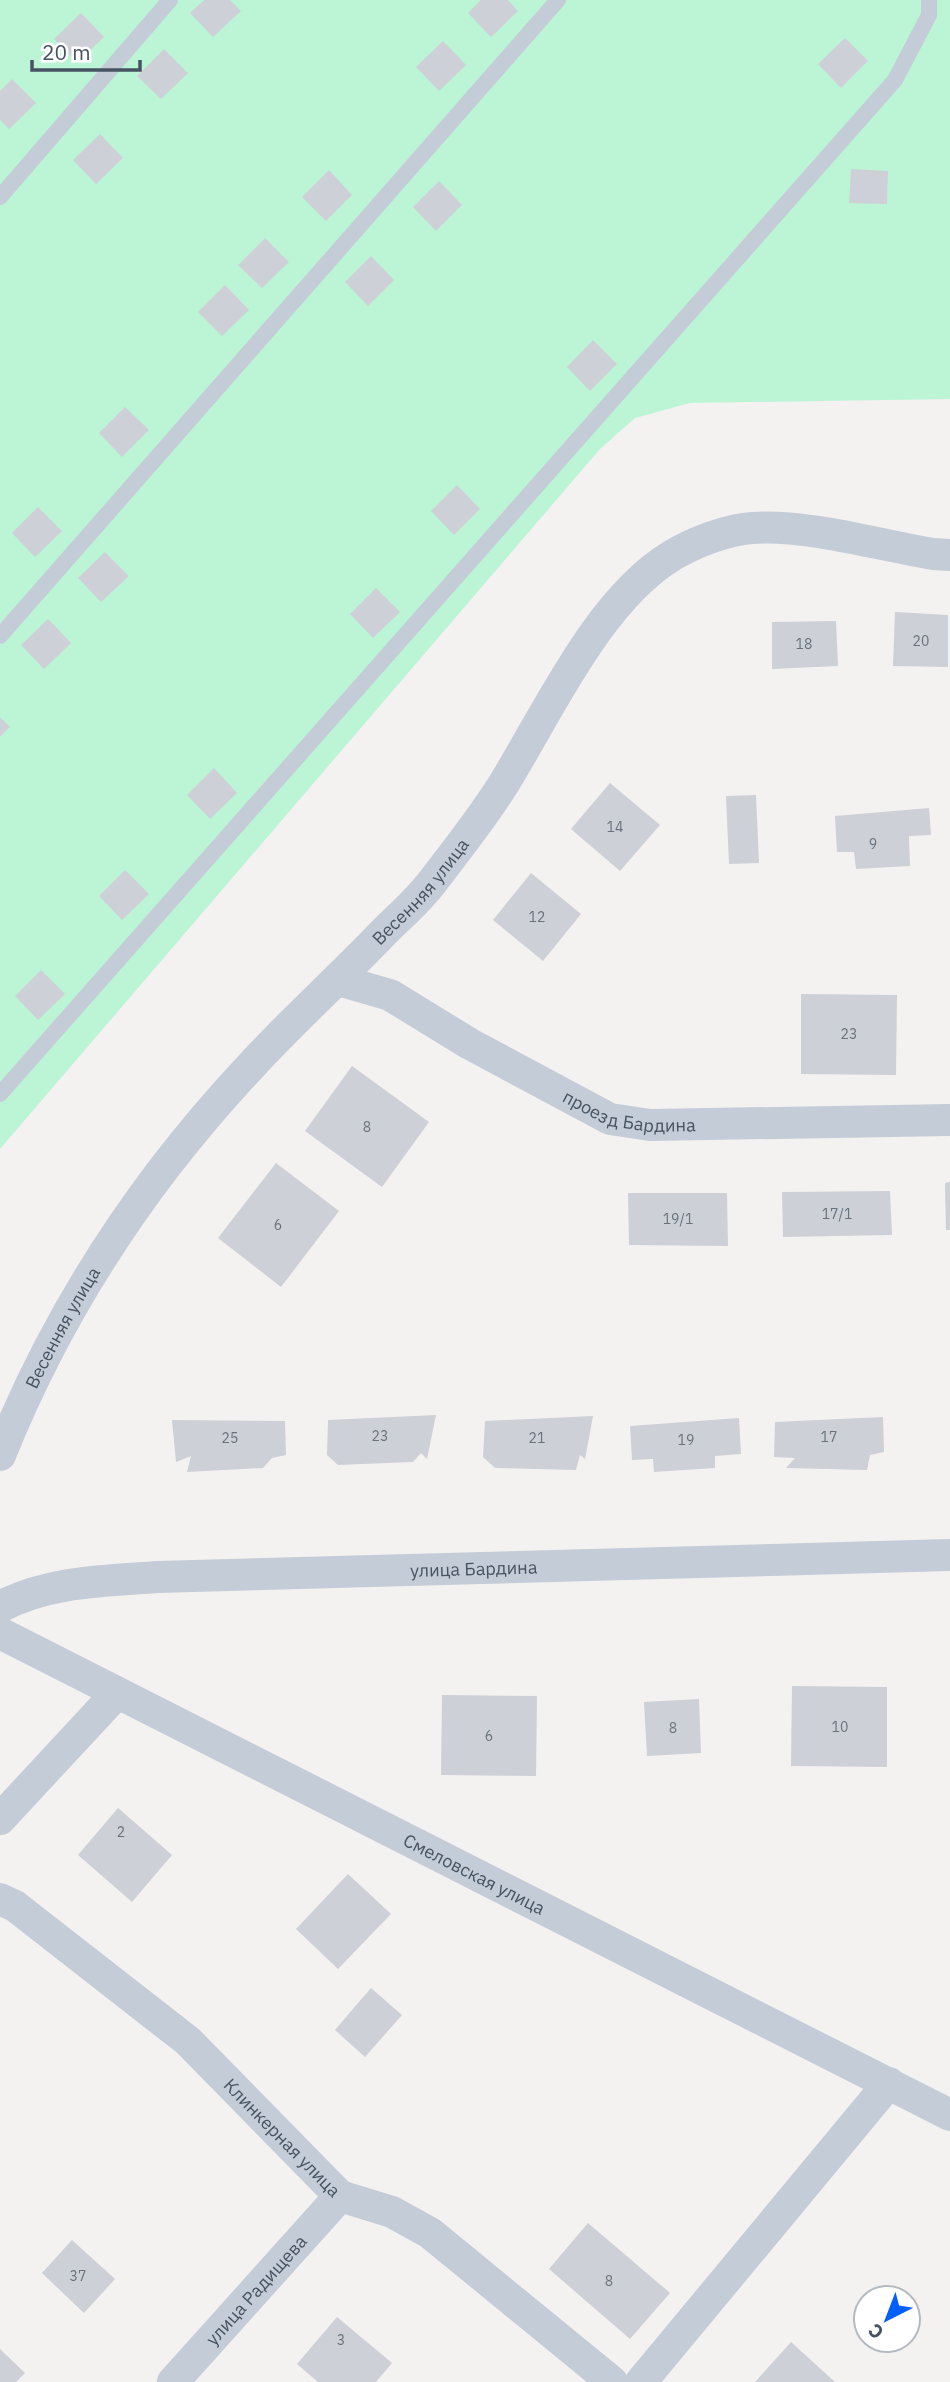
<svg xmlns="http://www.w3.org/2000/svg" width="950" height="2382" font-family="'IBM Plex Sans',sans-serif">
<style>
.green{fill:#bcf5d6}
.building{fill:#cdd0d6}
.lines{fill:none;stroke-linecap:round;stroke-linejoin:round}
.service{stroke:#c4ccd7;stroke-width:16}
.minor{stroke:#c4ccd7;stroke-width:32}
.labels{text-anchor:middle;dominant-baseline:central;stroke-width:5;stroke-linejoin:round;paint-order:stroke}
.number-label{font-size:14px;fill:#68727e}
.street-label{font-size:18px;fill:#465361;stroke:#fff}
</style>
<rect width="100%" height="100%" fill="#f4f1f1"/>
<!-- green -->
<path class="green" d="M0 0H950V399L690 403 635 418 600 449 0 1149Z"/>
<!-- building -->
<g class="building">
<path d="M204 0H230L241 11 213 37 190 13Z"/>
<path d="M481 0H508L518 11 491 37 468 13Z"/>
<path d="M81 13 104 37 77 63 54 39Z"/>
<path d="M845 38 868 61 841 88 818 64Z"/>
<path d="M443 41 466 65 439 91 416 67Z"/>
<path d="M164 49 188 73 161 99 137 76Z"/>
<path d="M12 79 36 103 9 129 0 120V91Z"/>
<path d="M100 134 123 158 96 184 73 160Z"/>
<path d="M851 169 888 171 887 204 849 203Z"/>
<path d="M329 170 352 195 326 221 302 197Z"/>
<path d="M439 181 462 205 436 231 413 207Z"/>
<path d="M265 238 289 262 262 288 238 265Z"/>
<path d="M371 256 394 280 368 306 345 282Z"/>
<path d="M225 285 249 310 222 336 198 312Z"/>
<path d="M593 340 617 364 590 391 567 367Z"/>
<path d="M125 407 149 430 122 457 99 433Z"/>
<path d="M457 485 480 509 454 535 431 511Z"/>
<path d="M38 507 62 531 35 557 12 533Z"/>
<path d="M105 552 129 576 101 602 78 578Z"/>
<path d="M376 588 400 612 373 638 350 614Z"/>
<path d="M895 612 948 615V667L893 666Z"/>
<path d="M48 619 71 643 44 669 21 645Z"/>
<path d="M836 621 838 666 772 669V622Z"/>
<path d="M0 717 10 727 0 737Z"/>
<path d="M214 768 237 793 210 819 187 795Z"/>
<path d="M610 783 660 825 620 871 571 829Z"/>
<path d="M756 795 759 863 729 864 726 796Z"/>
<path d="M929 808 931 835 909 836 910 866 856 869 854 852H837L835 816Z"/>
<path d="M125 870 149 894 122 920 99 896Z"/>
<path d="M531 873 581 914 543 961 493 920Z"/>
<path d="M41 970 65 994 38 1020 15 996Z"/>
<path d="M801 994 897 995 896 1075 801 1074Z"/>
<path d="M352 1066 429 1122 382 1187 305 1131Z"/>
<path d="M276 1163 339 1211 281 1287 218 1238Z"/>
<path d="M950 1182V1230H946L945 1183Z"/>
<path d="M890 1191 892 1235 783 1237 782 1192Z"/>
<path d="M628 1193H727L728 1246 629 1245Z"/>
<path d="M436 1415 427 1459 421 1453 413 1462 338 1465 327 1455 328 1420Z"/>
<path d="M593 1416 585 1459 580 1455 576 1470 495 1468 483 1457 485 1421Z"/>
<path d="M883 1417 884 1452 870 1455 867 1470 786 1468 795 1458 774 1457 775 1422Z"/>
<path d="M739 1418 741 1454 715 1456V1468L654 1472 653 1459 632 1460 630 1426Z"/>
<path d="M172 1420 285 1421 286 1455 272 1458 263 1468 187 1472 191 1456 176 1462Z"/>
<path d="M792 1686 887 1687V1767L791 1766Z"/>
<path d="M442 1695 537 1696 536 1776 441 1775Z"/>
<path d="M699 1699 701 1753 647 1756 644 1702Z"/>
<path d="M118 1808 172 1855 132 1902 78 1855Z"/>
<path d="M348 1874 391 1914 338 1969 296 1929Z"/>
<path d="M371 1988 402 2015 365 2057 335 2030Z"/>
<path d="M588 2223 670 2293 630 2339 549 2269Z"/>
<path d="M72 2240 115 2279 84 2313 42 2273Z"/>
<path d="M337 2317 392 2363 376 2382H318L297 2364Z"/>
<path d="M791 2342 835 2382H755Z"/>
<path d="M0 2349 25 2373 16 2382H0Z"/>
</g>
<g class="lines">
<!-- service -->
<g class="service">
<path d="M0 197 170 0"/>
<path d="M0 636 558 0"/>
<path d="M0 1094 895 80 929 15V0"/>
</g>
<!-- minor -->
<g class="minor">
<path id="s1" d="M338 980 390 995 470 1044 610 1119 650 1125 950 1120"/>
<path id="s2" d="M0 1455C58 1311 144 1180 250 1067 293 1020 340 978 384 932 400 916 419 900 433 881 457 850 482 818 503 785 548 712 599 599 673 555 695 542 726 530 752 528 808 524 878 545 933 554L950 555"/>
<path id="s3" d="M0 1607C48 1581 105 1581 158 1577L950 1555"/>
<path id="s4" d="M0 1633 950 2115"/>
<path d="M0 1819 117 1693"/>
<path id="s5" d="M0 1899 15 1906 188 2041 340 2196 392 2212 430 2233 612 2382"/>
<path id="s6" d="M173 2382 340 2196"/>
<path d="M641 2382 889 2083"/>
</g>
</g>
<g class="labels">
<!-- number labels -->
<g class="number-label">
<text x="921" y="641">20</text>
<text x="804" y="644">18</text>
<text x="615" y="827">14</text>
<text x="873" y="844">9</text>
<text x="537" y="917">12</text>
<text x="849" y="1034">23</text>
<text x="367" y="1127">8</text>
<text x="837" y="1214">17/1</text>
<text x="678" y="1219">19/1</text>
<text x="278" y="1225">6</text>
<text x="380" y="1436">23</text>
<text x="829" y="1437">17</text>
<text x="230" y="1438">25</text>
<text x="537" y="1438">21</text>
<text x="686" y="1440">19</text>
<text x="840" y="1727">10</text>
<text x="673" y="1728">8</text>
<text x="489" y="1736">6</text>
<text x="121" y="1832">2</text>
<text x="78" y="2276">37</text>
<text x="609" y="2281">8</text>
<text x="341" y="2340">3</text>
</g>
<!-- street labels -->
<g class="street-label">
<text stroke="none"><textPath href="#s2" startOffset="709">Весенняя улица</textPath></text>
<text stroke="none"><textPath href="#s1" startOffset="324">проезд Бардина</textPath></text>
<text stroke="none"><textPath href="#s2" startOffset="142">Весенняя улица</textPath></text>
<text stroke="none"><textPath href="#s3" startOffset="478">улица Бардина</textPath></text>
<text stroke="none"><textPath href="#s4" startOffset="532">Смеловская улица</textPath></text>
<text stroke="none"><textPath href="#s5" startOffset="371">Клинкерная улица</textPath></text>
<text stroke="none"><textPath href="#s6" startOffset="124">улица Радищева</textPath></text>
</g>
</g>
<!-- north arrow -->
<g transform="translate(887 2319) rotate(222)"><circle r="33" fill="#ffffff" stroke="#b5bac0" stroke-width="2"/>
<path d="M0-5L12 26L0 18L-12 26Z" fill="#035ffc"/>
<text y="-10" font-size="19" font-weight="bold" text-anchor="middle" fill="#465361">С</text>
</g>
<!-- scale -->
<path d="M32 60v10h108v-10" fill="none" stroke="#465361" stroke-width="3.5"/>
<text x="42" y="60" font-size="21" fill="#465361" stroke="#ffffff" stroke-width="5" paint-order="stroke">20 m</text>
</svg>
